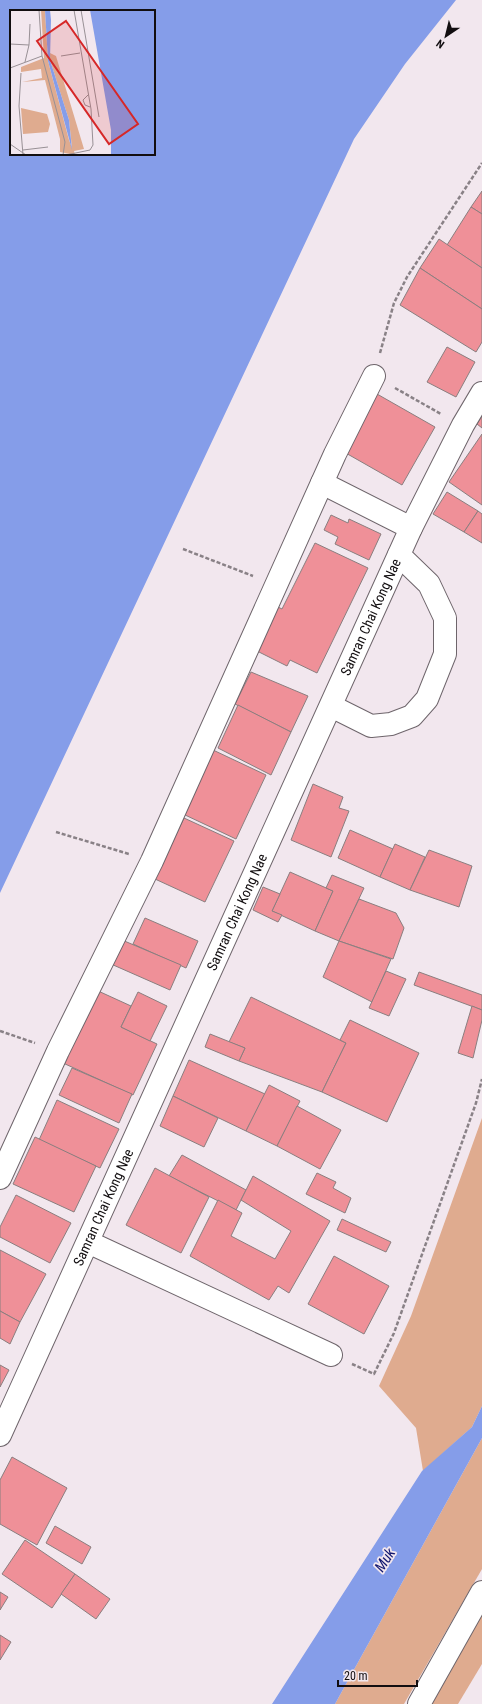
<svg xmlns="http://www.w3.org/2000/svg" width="482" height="1704" font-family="'Roboto Condensed',sans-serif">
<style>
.green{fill:#dfab8f}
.water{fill:#859de9;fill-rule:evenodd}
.building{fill:#ef9098;stroke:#8a7e7f}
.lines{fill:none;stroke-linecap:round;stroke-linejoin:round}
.minor-casing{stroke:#6e656b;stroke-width:24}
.path{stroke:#898186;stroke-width:2.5;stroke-dasharray:4 2;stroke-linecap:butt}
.minor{stroke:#fff;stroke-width:22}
.labels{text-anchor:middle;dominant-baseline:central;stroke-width:3.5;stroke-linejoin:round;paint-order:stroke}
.street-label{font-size:14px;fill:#120e10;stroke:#f2e7ee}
.water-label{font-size:15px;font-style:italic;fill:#141970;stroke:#f2e7ee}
.inset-road{fill:none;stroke:#989095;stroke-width:1}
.view{fill:#d62828;fill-opacity:0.15;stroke:#d62828;stroke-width:2}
.inset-edge{fill:none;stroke:#120e10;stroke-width:2}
</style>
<rect width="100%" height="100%" fill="#f2e7ee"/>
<!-- green -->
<g class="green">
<path d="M482 1118V1406L472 1427 423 1471 416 1428 379 1386 411 1316Z"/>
<path d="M482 1438V1569L404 1704H335Z"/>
<path d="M482 1615V1664L458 1704H427Z"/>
</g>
<!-- water -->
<g class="water">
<path d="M0 0H456L405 64 354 139 0 893ZM11 11H154V154H11Z"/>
<path d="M482 1406V1438L335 1704H272L422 1471 472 1427Z"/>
</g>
<!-- building -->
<g class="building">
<path d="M482 191V214L471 207Z"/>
<path d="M471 207 482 214V268L447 245Z"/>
<path d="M439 239 482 268V309L420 268Z"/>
<path d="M420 268 482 309V342L476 352 400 305Z"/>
<path d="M447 347 475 362 456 397 427 382Z"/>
<path d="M377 394 435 427 402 485 344 452Z"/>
<path d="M482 416V428L477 424Z"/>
<path d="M482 434V505L449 482Z"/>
<path d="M447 492 478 511 464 532 433 514Z"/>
<path d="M478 511 482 514V543L464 532Z"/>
<path d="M331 515 348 523 349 519 381 534 369 560 335 544 338 537 324 530Z"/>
<path d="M315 543 368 568 317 673 290 660 287 666 253 649 274 605 282 609Z"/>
<path d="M251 672 308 696 291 732 235 704Z"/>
<path d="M238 705 291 732 271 775 218 748Z"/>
<path d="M213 750 266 775 236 839 183 814Z"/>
<path d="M313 784 343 797 339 808 349 811 331 857 291 840Z"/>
<path d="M184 818 234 841 205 902 155 879Z"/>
<path d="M350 830 393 849 380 877 338 858Z"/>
<path d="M395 844 425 857 410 890 380 877Z"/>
<path d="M429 850 472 866 459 907 410 890Z"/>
<path d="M290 872 333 891 315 931 272 911Z"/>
<path d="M332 875 364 888 339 941 315 931 333 891 326 888Z"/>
<path d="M263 887 280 894 272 911 282 915 278 922 253 910Z"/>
<path d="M359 899 396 913 404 928 393 959 339 941Z"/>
<path d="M145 918 198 941 186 968 133 944Z"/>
<path d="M122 940 181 965 170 990 111 964Z"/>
<path d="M339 941 391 959 372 1002 323 977Z"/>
<path d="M386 971 406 979 389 1016 369 1008Z"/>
<path d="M419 972 482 995V1010L414 985Z"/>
<path d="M96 990 131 1006 121 1027 157 1044 133 1095 63 1063Z"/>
<path d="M138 992 167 1006 150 1041 121 1027Z"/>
<path d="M251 997 346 1043 322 1092 239 1061 245 1048 229 1042Z"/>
<path d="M472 1006 482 1010V1020L473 1058 458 1053Z"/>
<path d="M350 1020 419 1053 387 1122 322 1092 346 1043 340 1040Z"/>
<path d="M210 1034 245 1048 239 1061 205 1047Z"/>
<path d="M189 1060 265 1094 246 1131 173 1096Z"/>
<path d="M72 1068 132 1094 119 1123 59 1095Z"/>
<path d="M269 1085 300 1101 277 1146 246 1131Z"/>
<path d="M173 1096 218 1118 204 1147 160 1126Z"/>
<path d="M57 1100 119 1129 100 1168 39 1140Z"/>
<path d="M297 1106 341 1130 320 1169 277 1146Z"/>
<path d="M35 1137 96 1166 74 1212 13 1184Z"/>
<path d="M182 1155 246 1190 236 1210 169 1176Z"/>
<path d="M155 1168 209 1197 181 1253 126 1225Z"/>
<path d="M317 1173 336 1182 333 1188 351 1198 345 1213 306 1194Z"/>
<path d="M253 1176 330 1221 289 1293 278 1286 269 1300 190 1256 218 1200 242 1213 231 1236 275 1259 291 1231 241 1200Z"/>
<path d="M16 1195 71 1223 50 1263 0 1237V1227Z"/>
<path d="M342 1219 391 1242 386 1252 337 1230Z"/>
<path d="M0 1250 46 1274 20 1322 0 1311Z"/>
<path d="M334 1256 389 1286 364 1334 308 1304Z"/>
<path d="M0 1311 20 1322 10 1344 0 1338Z"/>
<path d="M0 1365 9 1370 0 1387Z"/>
<path d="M12 1457 67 1488 37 1545 0 1524V1480Z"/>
<path d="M55 1526 91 1547 82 1564 46 1543Z"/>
<path d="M25 1540 75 1574 52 1608 2 1574Z"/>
<path d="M75 1574 110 1599 96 1619 61 1594Z"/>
<path d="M0 1592 8 1597 0 1610Z"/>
<path d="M0 1635 11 1642 0 1660Z"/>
</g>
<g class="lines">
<defs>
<g id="minor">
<path d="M322 483 411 528"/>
<path d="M331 706 371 726 391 724 412 716 427 699 445 654V618L429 584 399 555"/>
<path d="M0 1178 58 1051 152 861 335 454 374 376"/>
<path d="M88 1242 331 1355"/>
<path id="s1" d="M0 1435 411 528 463 425 482 393"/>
<path d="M419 1704 482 1592"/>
</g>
</defs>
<!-- minor casing -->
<use href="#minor" class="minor-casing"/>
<!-- path -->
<g class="path">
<path d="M380 353 394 303 407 277 482 163"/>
<path d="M395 388 441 414"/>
<path d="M183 549 253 576"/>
<path d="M56 832 129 854"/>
<path d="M0 1031 35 1043"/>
<path d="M352 1364 374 1374 394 1333 476 1103 482 1079"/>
</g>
<!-- minor -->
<use href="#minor" class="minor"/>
</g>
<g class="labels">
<!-- street labels -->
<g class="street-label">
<text stroke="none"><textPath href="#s1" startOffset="898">Samran Chai Kong Nae</textPath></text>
<text stroke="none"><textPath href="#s1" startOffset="574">Samran Chai Kong Nae</textPath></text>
<text stroke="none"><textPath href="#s1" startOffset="250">Samran Chai Kong Nae</textPath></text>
</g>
<!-- water labels -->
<g class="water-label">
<text transform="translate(385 1560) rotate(-57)">Muk</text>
</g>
</g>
<!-- overview -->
<g transform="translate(10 10)">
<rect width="145" height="145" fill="#f2e7ee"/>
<path d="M31 0H35L38 51 59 130 62 138 59 110 40 50V43L46 46 74 139 64 141 65 145 50 142V129L35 70 12 72 32 68 31 59 11 62V57L34 48ZM11 98 37 104 40 114 38 122 13 124Z" fill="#dfab8f"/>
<path d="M35 0H40L41 10 40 50 59 110 62 140 38 51ZM80 0H145V145H101V120Z" fill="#859de9"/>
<path class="inset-road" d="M29 0 32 46 55 132 53 145M71 0 89 107M0 34 19 35M51 46 70 43M15 52 19 35 20 14M0 58 32 46M11 63 9 96 13 145M78 85 73 90 75 95 80 97M0 134 16 145M13 140 38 137M56 145 80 140 83 135 81 99 64 0"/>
<path class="view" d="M56 11 128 114 99 134 27 31Z"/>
<rect width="145" height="145" class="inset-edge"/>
</g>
<!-- north arrow -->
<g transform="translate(446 36) rotate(215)" stroke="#f2e7ee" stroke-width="3" paint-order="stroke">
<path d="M0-3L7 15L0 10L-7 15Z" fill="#120e10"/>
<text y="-6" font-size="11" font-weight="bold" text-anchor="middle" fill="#120e10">N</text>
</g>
<!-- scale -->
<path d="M338 1680v6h79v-6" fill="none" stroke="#120e10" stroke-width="2"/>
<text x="344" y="1680" font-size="12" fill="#120e10" stroke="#f2e7ee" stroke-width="3" paint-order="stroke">20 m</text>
</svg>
